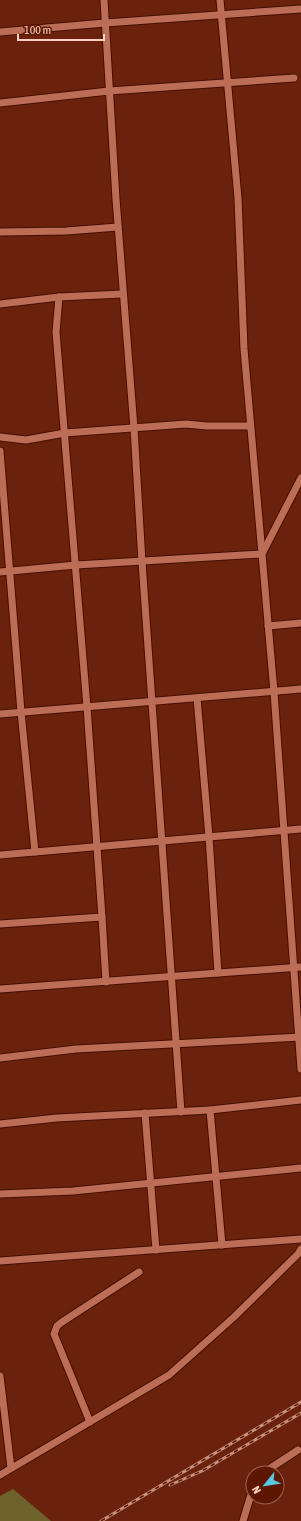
<svg xmlns="http://www.w3.org/2000/svg" width="301" height="1521" font-family="'Asap Condensed',sans-serif">
<style>
.grass{fill:#6d612c}
.lines{fill:none;stroke-linecap:round;stroke-linejoin:round}
.minor-casing{stroke:#440f01;stroke-width:9}
.minor{stroke:#bc6d56;stroke-width:7}
.rail-casing{stroke:#c79080;stroke-width:3}
.rail{stroke:#5d1701;stroke-width:1.5;stroke-dasharray:4.5;stroke-linecap:butt}
</style>
<rect width="100%" height="100%" fill="#6a220d"/>
<!-- grass -->
<path class="grass" d="M13 1489 51 1521H0V1496Z"/>
<g class="lines">
<defs>
<g id="minor">
<path d="M104 0 116 199 134 428 142 562 181 1112"/>
<path d="M0 32 105 23 301 9"/>
<path d="M0 103 109 91 294 78"/>
<path d="M0 232 66 231 118 227"/>
<path d="M0 304 59 297"/>
<path d="M0 437 26 440 65 433 186 424 207 426H250"/>
<path d="M0 451 21 712 35 852"/>
<path d="M301 478 262 554 274 692 301 1069"/>
<path d="M0 572 76 565 262 554 244 349 238 198 220 0"/>
<path d="M268 626 301 623"/>
<path d="M197 698 209 837 218 973"/>
<path d="M0 714 301 689"/>
<path d="M0 855 301 829"/>
<path d="M0 924 102 917"/>
<path d="M106 982 102 917 87 707 56 332 59 297 122 294"/>
<path d="M0 989 301 967"/>
<path d="M0 1058 76 1049 301 1037"/>
<path d="M210 1110 222 1245"/>
<path d="M145 1113 156 1250"/>
<path d="M0 1124 57 1118 210 1110 301 1100"/>
<path d="M0 1194 73 1191 301 1168"/>
<path d="M0 1261 301 1239"/>
<path d="M0 1376 11 1468"/>
<path d="M90 1422 54 1334 57 1326 62 1322 139 1272"/>
<path d="M263 1473 298 1450"/>
<path d="M0 1475 169 1375 234 1317 298 1254 301 1249"/>
<path d="M243 1521 253 1488"/>
</g>
</defs>
<!-- minor casing -->
<use href="#minor" class="minor-casing"/>
<!-- minor -->
<use href="#minor" class="minor"/>
<defs>
<g id="rail">
<path d="M170 1485 202 1471 301 1413"/>
<path d="M101 1521 301 1402"/>
</g>
</defs>
<!-- rail casing -->
<use href="#rail" class="rail-casing"/>
<!-- rail -->
<use href="#rail" class="rail"/>
</g>
<!-- north arrow -->
<g transform="translate(265 1485) rotate(240)"><circle r="19" fill="#5d1701" stroke="#9d614f"/>
<path d="M0-3L7 15L0 10L-7 15Z" fill="#59c8e4"/>
<text y="-6" font-size="11" font-weight="bold" text-anchor="middle" fill="#fccfc3">N</text>
</g>
<!-- scale -->
<path d="M18 34v6h86v-6" fill="none" stroke="#fccfc3" stroke-width="2"/>
<text x="24" y="34" font-size="12" fill="#fccfc3" stroke="#5d1701" stroke-width="3" paint-order="stroke">100 m</text>
</svg>
